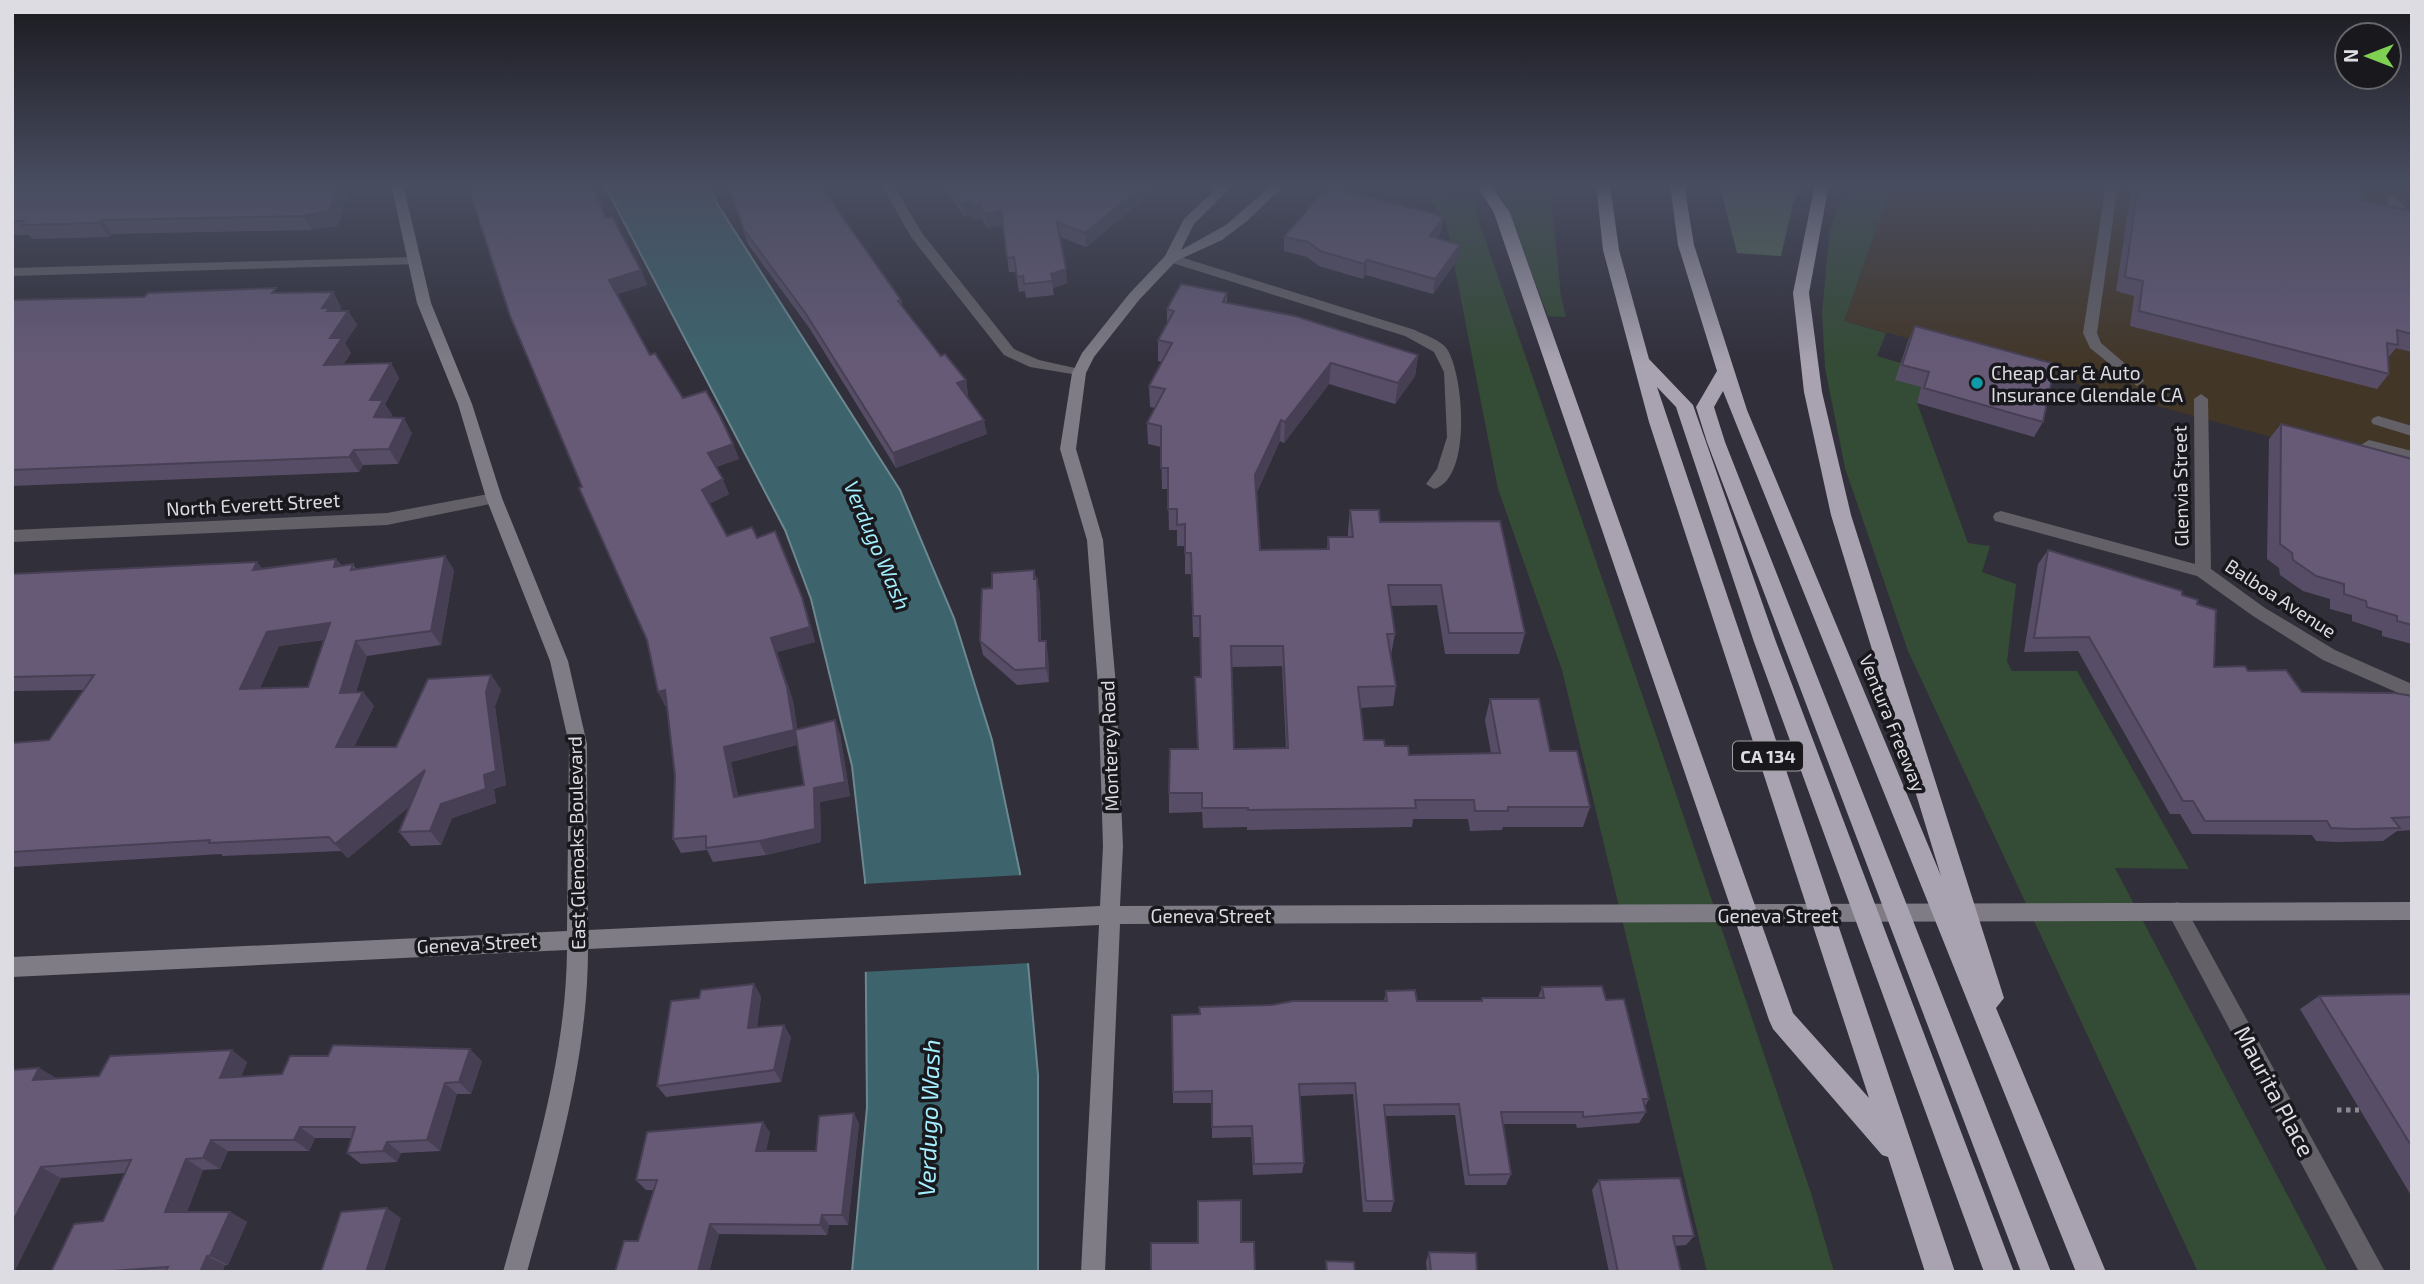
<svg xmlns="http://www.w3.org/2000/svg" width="2424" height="1284" font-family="'Exo 2',sans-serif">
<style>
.commercial{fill:#423627}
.green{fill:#344b35}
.forest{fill:#516951}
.water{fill:#3d646d;stroke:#6d8890;stroke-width:2}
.pier{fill:#312f3a}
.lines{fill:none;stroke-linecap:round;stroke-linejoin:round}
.path{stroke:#8b8a93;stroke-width:5;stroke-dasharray:4.5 4.5;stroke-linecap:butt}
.lane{fill:#636167;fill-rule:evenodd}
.street{fill:#636167;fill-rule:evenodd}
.secondary{fill:#7f7c85;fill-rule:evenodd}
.highway{fill:#a9a3b1;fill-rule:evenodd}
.wall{fill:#584d66;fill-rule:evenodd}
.shaded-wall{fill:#473f53}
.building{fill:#665a77;stroke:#473f53;stroke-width:2;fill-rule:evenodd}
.culture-dot{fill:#0f9aa8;stroke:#19181d;stroke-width:2.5}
.labels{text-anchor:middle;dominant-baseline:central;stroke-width:7;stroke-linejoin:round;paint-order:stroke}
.shield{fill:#19181d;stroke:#a2a1a8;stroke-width:2}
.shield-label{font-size:18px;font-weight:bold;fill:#dddce3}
.poi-label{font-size:19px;fill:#dddce3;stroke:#19181d;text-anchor:start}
.street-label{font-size:19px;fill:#dddce3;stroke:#19181d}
.water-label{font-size:21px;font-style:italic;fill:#a3eeff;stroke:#19181d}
.near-street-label{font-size:23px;fill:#dddce3;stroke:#19181d}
.near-water-label{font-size:24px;font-style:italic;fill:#a3eeff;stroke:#19181d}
</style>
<rect width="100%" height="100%" fill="#312f3a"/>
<!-- commercial -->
<path class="commercial" d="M1892 184H2412V475L1844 321Z"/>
<!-- green -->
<g class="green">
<path d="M1419 184H1437L1448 197 1477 200 1475 210 1654 729 1811 1193 1834 1272H1707L1562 670 1498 489 1446 223Z"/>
<path d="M1493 184H1565V188L1550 187 1561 297 1566 317 1548 316 1499 190Z"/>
<path d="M1848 184H1892L1844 321 1886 333 1877 356 1901 363 1921 387 1917 403 1968 543 1990 546 1982 572 2016 584 2007 662 2012 671H2077L2189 869 2115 868 2328 1272H2198L1908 651 1845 468 1825 368 1822 313 1830 228Z"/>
</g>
<!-- forest -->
<path class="forest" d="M1719 184H1802L1793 204 1781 256 1737 253Z"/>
<!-- water -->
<path class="water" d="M604 184H708L718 205 900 490 954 618 992 740 1020 873 1038 1075V1272H852L867 1107 865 881 852 766 811 599 785 530Z"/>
<!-- pier -->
<path class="pier" d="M1024 875 1031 963 862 972V884Z"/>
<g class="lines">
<!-- path -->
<path class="path" d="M2337 1110H2359"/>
<!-- lane -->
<g class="lane">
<path d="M2106 184H2118L2097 333 2101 343 2142 378 2144 381 2137 386 2090 348 2083 333Z"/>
<path d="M2387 197H2395L2412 214V225L2387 203Z"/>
<path d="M2378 416 2412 426V436L2373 424 2371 421 2373 418Z"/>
<path d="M2369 440 2412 451V461L2364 449 2361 445Z"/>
</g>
<!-- street -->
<g class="street">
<path d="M881 184H893L922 233 1014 349 1039 360 1084 370V376L1030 367 1004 355 911 237Z"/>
<path d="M1171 254 1415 330C1424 335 1441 340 1447 349 1464 375 1472 479 1434 489L1426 484 1437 469 1447 437 1444 372 1434 352 1405 336 1166 261 1164 258Z"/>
<path d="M414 257 421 261 419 264 12 276V268Z"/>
<path d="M2201 394 2208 399 2211 569 2265 608 2335 650 2412 684V699L2323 660 2253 616 2197 576 1995 521 1993 517 1995 513 2001 511 2195 564 2194 399Z"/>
<path d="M494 493 500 494 502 498 500 502 387 525 12 542V530L387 513Z"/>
<path d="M2177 902 2184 905 2385 1272H2359L2170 917 2167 911 2170 905Z"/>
</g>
<!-- secondary -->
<path class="secondary" d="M391 184H403L431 303 472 404 502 498 568 661 587 744 588 930 1100 906 1103 846 1098 686 1087 540 1060 449 1072 373 1082 353 1129 294 1165 256 1184 219 1221 184H1234L1194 224 1181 250 1226 225 1273 184H1286L1247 221 1222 240 1176 261 1139 300 1094 357 1086 373 1076 449 1103 540 1116 686 1123 846 1120 906 2412 902V920L1120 924 1105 1272H1081L1099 925 588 949C588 1059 556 1166 527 1272H503C532 1167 566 1060 567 950L12 977V957L567 931 569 744 550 661 486 498 458 404 417 303Z"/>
<!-- highway -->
<g class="highway">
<path d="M1476 184H1490L1510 213 1793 1013 1869 1098 1649 422 1603 250 1596 184H1610L1619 250 1649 359 1693 405 1776 642 2014 1272H1984L1754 642 1676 407 1657 387 1955 1272H1925L1888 1157 1882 1155 1773 1029 1769 1020 1494 213Z"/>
<path d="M1670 184H1684L1694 245 1747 410 1941 876 1831 515 1804 392 1793 293 1815 184H1829L1809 293 1822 392 1851 515 2004 998 1996 1008 2106 1272H2076L1723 391 1714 407 1725 442 2051 1272H2021L1707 442 1696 407 1717 371 1678 245Z"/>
</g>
</g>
<!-- wall -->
<g class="wall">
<path d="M12 184 347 197 338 226 311 230 112 234 109 237 32 239 29 235H12Z"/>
<path d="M727 184H821L825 192 901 300 903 307 941 356 966 380 968 395 966 396 987 434 896 468 810 329 748 244Z"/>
<path d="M940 184H1163L1086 247 1060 237 1066 269 1067 283 1053 288 1054 295 1026 298 1025 291 1019 292 1016 272H1009L1003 225 987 228 982 218 973 220 972 216 965 217Z"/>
<path d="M2132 184H2361L2362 201 2412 211V352L2396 348 2388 358 2389 374 2377 389 2130 326 2134 296 2116 291Z"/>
<path d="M606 218 641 270 647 285 617 294 650 355 683 398 733 444 739 459 716 467 729 494 709 504 727 536 757 538 802 597 807 612 815 642 777 652 793 701 797 729 840 734 850 796 820 802 821 842 766 855 713 862 707 850 681 853 673 839 675 776 667 706H665L647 640 582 487ZM797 745 804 785 738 796 731 762Z"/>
<path d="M1443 218 1441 233 1437 238 1460 245 1458 259 1433 294 1366 275 1363 279 1319 266 1307 257 1284 251V237Z"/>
<path d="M333 292 341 307 339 311H348L357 325 345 343 351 353 343 365 391 363 399 378 385 404 392 415 390 418 412 433 398 464 363 465 359 472 12 486V300Z"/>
<path d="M1227 293V303L1418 355 1415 376 1395 404 1329 384 1284 443 1280 441 1257 492 1260 550 1327 549 1328 537H1348V531L1350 510 1380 522 1525 633 1519 654H1445L1437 605 1391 606 1395 634 1391 655 1396 686 1393 706 1360 708 1364 740 1409 755 1491 753 1485 720 1490 699 1550 751 1590 807 1583 827H1503L1502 830 1470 831 1468 819H1413L1412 827 1247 830V827L1203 828 1202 812 1169 813V793L1197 749 1201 677 1200 637H1193L1191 574H1185V546H1177V530H1169L1168 489H1162L1161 447 1148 444 1147 423 1155 408 1150 407 1149 386 1162 362 1158 361V340L1167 323V309ZM1282 666 1286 748 1234 749 1231 667Z"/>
<path d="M1915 326 2043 422 2034 437 1917 403 1921 387 1895 380 1908 341Z"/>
<path d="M2281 424 2412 459V644L2382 636V631L2352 621V615L2330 609V599L2303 591 2280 575 2279 568 2267 559 2269 439Z"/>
<path d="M2048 550 2182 595 2197 604 2214 667 2248 671 2302 692 2412 696V830L2397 831 2383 841 2337 842 2316 841 2312 835 2192 834 2180 814H2170L2078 651 2024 652 2038 564Z"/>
<path d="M445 556 454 570 441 645 367 656 356 692H363L374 706 354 747H396L491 675 501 690 495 706 506 785 494 789 496 803 452 818 441 845 411 846 399 832 410 806 348 858 341 851 223 856 221 854 12 867V743L49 740 84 690 12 691V574L257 562 262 569 336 559 342 566 353 564 356 569ZM324 640 308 687 260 688 279 646Z"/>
<path d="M1034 570 1040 593 1041 641 1048 655 1049 682 1017 685 983 655 980 641 992 588Z"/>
<path d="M754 984 761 997 757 1027 791 1037 781 1082 666 1097 657 1086 699 998Z"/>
<path d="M1542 987 1606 1000 1649 1099 1645 1106 1646 1112 1639 1123 1577 1128 1576 1124H1503L1511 1174 1506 1185H1465L1455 1115 1385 1116 1394 1201 1391 1212H1363L1353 1094 1300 1096 1304 1163 1302 1173 1253 1175 1251 1137 1212 1138V1103H1173V1092L1199 1014 1272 1005 1384 1001 1386 991 1417 1001H1481L1482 998H1538Z"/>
<path d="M2412 994V1197L2300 1009 2319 996Z"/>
<path d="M482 1061 471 1094H457L440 1151 401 1153 397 1162 361 1164 347 1153 352 1138H315L309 1151H228L220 1169 203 1170 187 1212H230L247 1222 228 1265H225L222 1272H51L103 1221 126 1173 61 1178 14 1272 39 1068 56 1078 99 1076 247 1062 241 1077Z"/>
<path d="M854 1113 859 1124 848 1225H829L827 1235 719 1234 709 1272H615L638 1241 654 1190H646L636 1180 770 1132 766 1151H816Z"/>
<path d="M1599 1180 1694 1236 1686 1245 1675 1246 1681 1272H1609L1592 1190Z"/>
<path d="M1429 1252 1477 1272H1427L1426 1262Z"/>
</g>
<!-- shaded-wall -->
<g class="shaded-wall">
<path d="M339 184 347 197 338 226 311 230 303 216Z"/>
<path d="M1145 184H1163L1086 247 1085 233Z"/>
<path d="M969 202 972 216 965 217 962 203Z"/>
<path d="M980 204 982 218 973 220 971 206Z"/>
<path d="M1001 210 1003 225 987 228 985 214Z"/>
<path d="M1443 218 1441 233 1428 251 1430 236Z"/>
<path d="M102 220 112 234 109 237 99 223Z"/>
<path d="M1460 245 1458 259 1433 294 1435 279Z"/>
<path d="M1367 260 1366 275 1363 279 1364 264Z"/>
<path d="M1066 269 1067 283 1053 288 1051 274Z"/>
<path d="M641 270 647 285 615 294 609 280Z"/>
<path d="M333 292 341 307 334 318 322 308Z"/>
<path d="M348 311 357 325 345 343 351 353 333 380 324 365 330 338Z"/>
<path d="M1418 355 1415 376 1395 404 1398 383Z"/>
<path d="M391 363 399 378 385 404 392 415 383 432 374 417 370 400Z"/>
<path d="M1331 363 1329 384 1284 443 1285 422Z"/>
<path d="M966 380 968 395 959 398 957 383Z"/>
<path d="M404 418 412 433 398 464 389 449Z"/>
<path d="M984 420 987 434 896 468 893 453Z"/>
<path d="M1281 420 1280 441 1255 496V475Z"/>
<path d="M733 444 739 459 714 467 708 453Z"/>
<path d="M354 450 363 465 359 472 349 457Z"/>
<path d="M723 479 729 494 707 505 702 490Z"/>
<path d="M445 556 454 570 441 645 431 631Z"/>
<path d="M336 559 347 574 334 567Z"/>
<path d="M257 562 269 577 253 570Z"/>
<path d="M1037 579 1040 593 1041 656 1039 641Z"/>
<path d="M802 597 807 612 815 642 777 652 793 701 800 744 731 762 741 810 734 797 724 747 771 638Z"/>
<path d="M330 623 341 637 279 646 253 703 240 689 267 632Z"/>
<path d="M356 641 367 656 351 708 340 693Z"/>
<path d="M1046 641 1048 655 1049 682 1046 668Z"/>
<path d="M491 675 501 690 495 706 506 785 494 789 496 803 452 818 441 845 430 831 441 804 484 775 486 692Z"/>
<path d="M665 690 672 704 665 706 658 692Z"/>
<path d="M363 692 374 706 347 761 336 747Z"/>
<path d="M835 720 840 734 850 796 820 802 821 842 766 855 759 841 814 788Z"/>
<path d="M425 770 436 784 348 858 335 844Z"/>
<path d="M754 984 761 997 755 1040 748 1028Z"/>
<path d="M784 1025 791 1037 781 1082 774 1070Z"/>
<path d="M470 1049 482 1061 471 1094 459 1082Z"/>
<path d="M232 1050 247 1062 236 1090 220 1078Z"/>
<path d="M39 1068 58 1080H33Z"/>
<path d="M445 1083 457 1094 440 1151 427 1140Z"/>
<path d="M854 1113 859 1124 848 1225 842 1215Z"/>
<path d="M763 1122 770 1132 763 1162 756 1151Z"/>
<path d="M300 1127 315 1138 309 1151 294 1140Z"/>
<path d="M211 1140 228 1151 220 1169 203 1158Z"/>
<path d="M387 1142 401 1153 397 1162 383 1151Z"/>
<path d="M186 1159 203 1170 183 1222 165 1212Z"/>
<path d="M41 1167 61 1178 14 1272H12V1223Z"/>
<path d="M387 1208 401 1218 384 1272H366Z"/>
<path d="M230 1212 247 1222 228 1265 210 1256Z"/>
<path d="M822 1215 829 1225 827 1235 820 1225Z"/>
<path d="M710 1224 719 1234 709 1272H698Z"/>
<path d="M207 1256 225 1265 222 1272H200Z"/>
</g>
<!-- building -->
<g class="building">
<path d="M12 184H324L323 185 339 184 329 211 303 216 102 220 99 223 21 225 24 221H12Z"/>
<path d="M469 184H592L606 218 612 217 641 270 609 280 650 355 655 353 683 398 706 391 720 416 733 444 708 453 723 479 702 490 727 536 752 527 757 538 775 531 802 597 810 627 771 638 787 687 794 730 724 747 734 797 804 785 795 730 835 720 845 782 814 788 815 829 759 841 706 848V836L673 839 675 776 665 690 658 692 647 640 579 488 582 487 510 316 473 202Z"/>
<path d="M728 184H821L825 192 901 300 898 301 941 356 945 354 966 380 957 383 984 420 893 453 806 314 744 230Z"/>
<path d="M948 184H1145L1085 233 1057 222 1066 269 1051 274 1053 281 1024 284 1023 276 1017 277 1014 257 1007 258 1001 210 985 214 980 204 971 206 969 202 962 203Z"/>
<path d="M2138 184H2361L2362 201 2412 211V334L2397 330 2398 345 2387 343 2389 374 2139 311 2143 281 2125 277Z"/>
<path d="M1327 187 1436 214 1443 218 1430 236 1460 245 1435 279 1367 260 1364 264 1320 251 1308 242 1284 237Z"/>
<path d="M1181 284 1227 293 1223 302 1295 316 1418 355 1398 383 1331 363 1285 422 1281 420 1255 475 1260 550 1329 549 1328 537H1353L1350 510H1379L1380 522 1500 521 1525 633H1449L1441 585H1388L1395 634H1387L1396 686 1358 687 1364 740H1384L1385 746H1408L1409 755 1500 753 1490 699H1539L1550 751H1577L1590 807H1508V811H1475L1474 800H1415L1416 808 1248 810V808H1202V793H1169L1170 749H1198L1195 677H1201L1200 616H1193L1191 553H1185V524L1177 525V509H1168V468H1161V426L1147 423 1165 389 1149 386 1172 343 1158 340 1174 311 1167 309ZM1231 646H1283L1288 748 1234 749Z"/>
<path d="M276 288 272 293 333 292 322 308H329L327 311H348L330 338H342L324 365 391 363 370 400H383L374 417 404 418 389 449 354 450 349 457 12 470V300L144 297 148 293Z"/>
<path d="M1915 326 2055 364 2043 422 1924 388 1929 372 1902 365Z"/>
<path d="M2281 424 2412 459V625L2397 621V616L2367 607 2366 601 2344 594V584L2316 576 2293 560 2292 553 2280 544Z"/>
<path d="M2048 550 2182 591V595L2198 600 2197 604 2216 610 2214 667 2245 666 2248 671 2286 670 2302 692 2395 693 2412 696V817L2392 818 2400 828 2353 829 2331 828 2327 821H2205L2193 801H2183L2089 637 2034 638Z"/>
<path d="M445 556 431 631 356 641 340 693 363 692 336 747H396L428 679 491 675 486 692 496 771 484 775 486 789 441 804 430 831 399 832 425 770 335 844 329 837 209 843 210 840 12 852V743L49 740 94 675 12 677V574L257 562 253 570 336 559 334 567 353 564 351 570ZM330 623 308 687 240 689 267 632Z"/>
<path d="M1034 570V579H1037L1039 641H1046V668L1015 670 980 641 982 589 992 588V573Z"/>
<path d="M754 984 748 1028 784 1025 774 1070 657 1086 671 1001 699 998 701 990Z"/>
<path d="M1602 986 1606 1000 1624 999 1649 1099H1643L1646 1112 1583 1117V1112H1501L1511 1174 1469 1175 1459 1104 1384 1105 1394 1201H1366L1355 1083 1299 1084 1304 1163 1254 1164 1252 1126 1212 1127V1091L1173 1092 1172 1015 1200 1014 1199 1007 1272 1005 1293 1001H1387L1386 991 1415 990 1417 1001H1482V998H1544L1542 987Z"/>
<path d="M2412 994V1147L2319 996Z"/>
<path d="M333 1045 470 1049 459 1082 445 1083 427 1140 387 1142 383 1151 347 1153 355 1127H300L294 1140H211L203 1158 186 1159 165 1212H230L210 1256H207L200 1272H165L168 1267 99 1272H51L74 1224 103 1221 131 1160 41 1167 12 1223V1070L39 1068 33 1080 99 1076 110 1056 232 1050 220 1078 282 1074 290 1056H328Z"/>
<path d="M854 1113 842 1215H822L820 1225 710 1224 698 1272H615L624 1241H638L657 1180H636L647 1132 763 1122 756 1151H816L819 1116Z"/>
<path d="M1680 1178 1694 1236H1673L1681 1272H1618L1599 1180Z"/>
<path d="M1241 1200V1242H1254L1255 1272H1151V1243H1198V1201Z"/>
<path d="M387 1208 366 1272H321L341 1212Z"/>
<path d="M1429 1252 1476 1253 1477 1272H1431Z"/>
<path d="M1326 1261 1354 1262 1355 1272H1327Z"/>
</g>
<!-- sky -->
<linearGradient id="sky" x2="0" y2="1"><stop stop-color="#1b1a20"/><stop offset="0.51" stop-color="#484d60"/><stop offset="1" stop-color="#484d60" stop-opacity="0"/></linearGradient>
<rect width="2424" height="363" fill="url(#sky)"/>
<!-- markers -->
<circle class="culture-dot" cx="1977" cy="383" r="7"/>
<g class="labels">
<!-- shield labels -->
<rect class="shield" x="1733" y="741.5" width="70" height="29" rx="5"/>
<g class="shield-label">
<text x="1768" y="756">CA 134</text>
</g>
<!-- poi labels -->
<g class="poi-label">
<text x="1991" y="372">Cheap Car &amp; Auto<tspan x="1991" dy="22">Insurance Glendale CA</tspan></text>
</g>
<!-- street labels -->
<g class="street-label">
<text transform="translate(2180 486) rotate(-91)">Glenvia Street</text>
<text transform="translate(253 504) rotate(-3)">North Everett Street</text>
<text transform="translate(2281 598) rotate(33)">Balboa Avenue</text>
<text transform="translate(1893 723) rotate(68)">Ventura Freeway</text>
<text transform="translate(1109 746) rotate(-92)">Monterey Road</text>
<text transform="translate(576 843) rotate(-91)">East Glenoaks Boulevard</text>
<text x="1211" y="915">Geneva Street</text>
<text x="1778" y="915">Geneva Street</text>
<text transform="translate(477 943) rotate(-3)">Geneva Street</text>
</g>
<!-- water labels -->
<g class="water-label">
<text transform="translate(878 545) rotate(67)">Verdugo Wash</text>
</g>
<!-- near-street labels -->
<g class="near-street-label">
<text transform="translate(2275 1091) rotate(62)">Maurita Place</text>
</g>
<!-- near-water labels -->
<g class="near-water-label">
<text transform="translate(928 1118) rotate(-88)">Verdugo Wash</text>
</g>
</g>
<!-- border -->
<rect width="2424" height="1284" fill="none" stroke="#dddce3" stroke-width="28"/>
<!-- north arrow -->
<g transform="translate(2368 56) rotate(270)"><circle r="33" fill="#19181d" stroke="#67666c" stroke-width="2"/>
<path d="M0-5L12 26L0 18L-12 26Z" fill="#80d051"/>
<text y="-10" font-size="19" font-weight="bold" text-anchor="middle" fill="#dddce3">N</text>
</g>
</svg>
